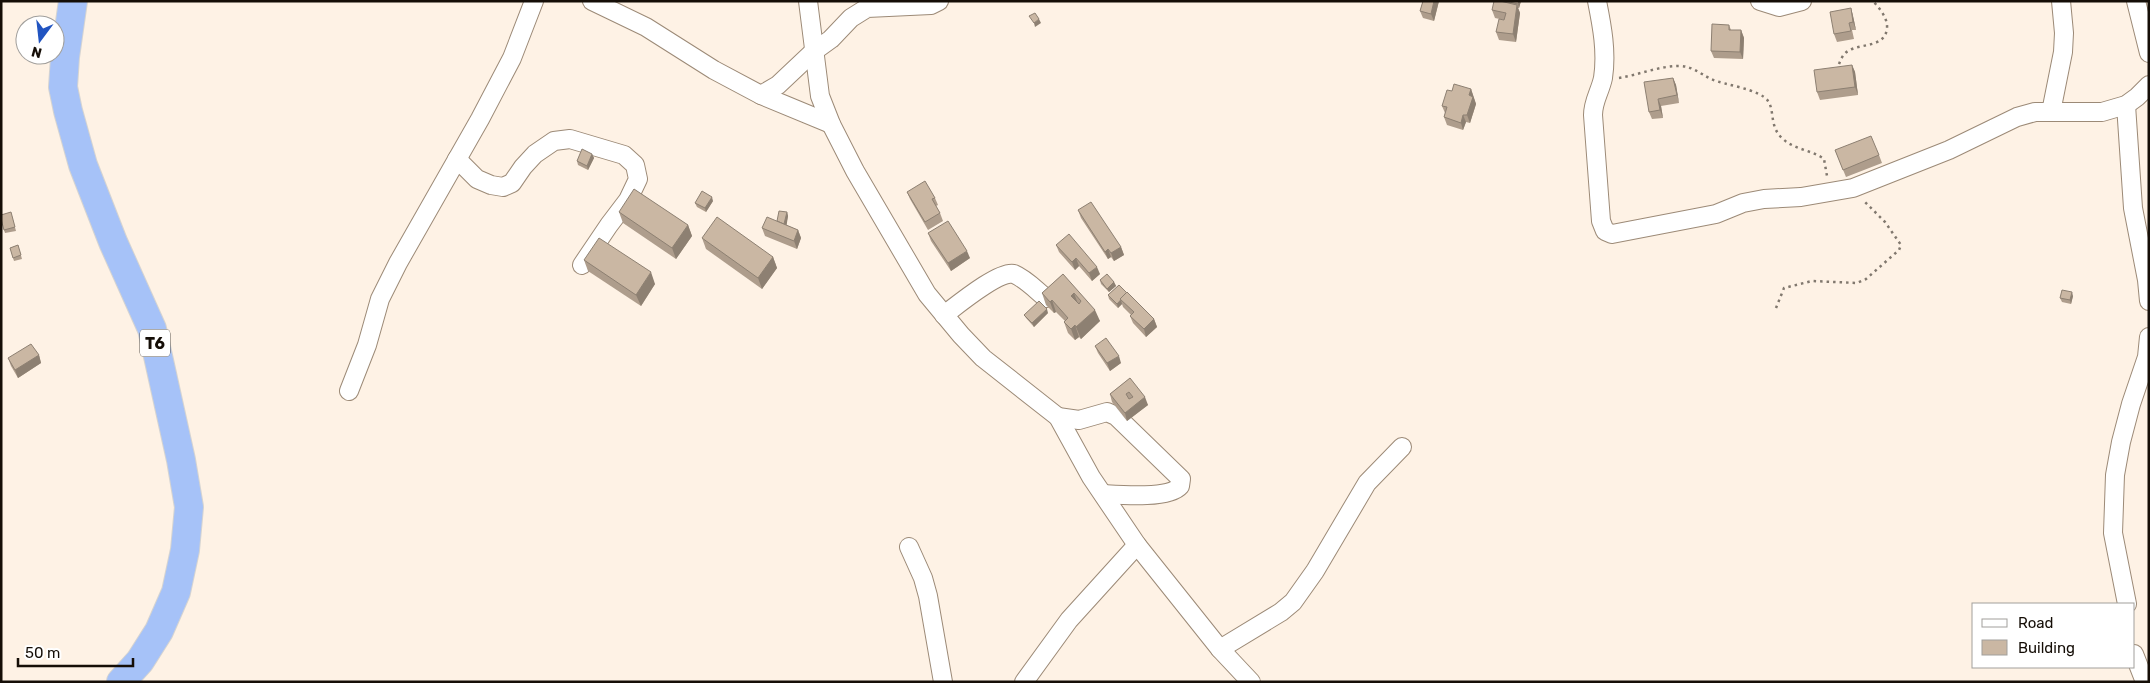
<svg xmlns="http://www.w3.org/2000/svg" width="2150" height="683" font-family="Rubik,sans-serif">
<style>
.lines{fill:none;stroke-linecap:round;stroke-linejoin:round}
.minor-casing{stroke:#9c8a77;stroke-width:20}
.trunk-casing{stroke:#d5d4d2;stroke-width:30}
.path{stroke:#81786e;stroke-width:2.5;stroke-dasharray:2.5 4;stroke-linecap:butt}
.minor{stroke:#fff;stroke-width:18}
.trunk{stroke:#a6c2f8;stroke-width:28}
.wall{fill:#ae9d8c}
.shaded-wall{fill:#8d8072}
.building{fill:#cab7a3;stroke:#8d8072;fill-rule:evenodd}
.labels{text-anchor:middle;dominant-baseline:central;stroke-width:5;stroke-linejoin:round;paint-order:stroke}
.shield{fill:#fff;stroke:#5b5651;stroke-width:1}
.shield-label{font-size:16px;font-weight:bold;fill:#150e07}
</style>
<rect width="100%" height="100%" fill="#fef2e5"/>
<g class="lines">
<defs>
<g id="minor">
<path d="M592 1 646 27 714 70 761 95 831 124"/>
<path d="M808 1 820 96 831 124 855 171 927 294 961 335 983 358 1058 417 1091 477 1137 545 1220 649 1251 682"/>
<path d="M1597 1C1602 26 1607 52 1603 78 1600 92 1593 101 1593 115L1601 221 1605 231 1612 234 1716 214 1743 203 1764 199 1801 197 1853 188 1949 150 2017 117 2035 112H2102L2126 105 2137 97 2149 85"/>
<path d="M1760 1 1779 7 1802 1"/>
<path d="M2136 1 2149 53"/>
<path d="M761 95 778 85 813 52 831 39 851 18 867 8 931 5 939 1"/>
<path d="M2126 105 2133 208 2147 280 2149 301"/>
<path d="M2051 112 2063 52 2064 33 2061 1"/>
<path d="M457 159 477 179 491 185 503 187 512 183 523 167 535 154 554 141 570 139 624 155 635 165 638 179 628 200 609 225 582 265"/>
<path d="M944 315C956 306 1001 269 1014 274 1026 279 1037 291 1046 298"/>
<path d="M349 391 367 345 380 299 398 263 480 119 512 58 534 1"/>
<path d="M1058 417 1079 420 1107 412 1116 416 1181 479 1180 486C1169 499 1120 495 1103 494"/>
<path d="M909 547 923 578 928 596 943 682"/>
<path d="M2127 604 2113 533 2115 475 2121 442 2131 404 2147 357 2149 337"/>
<path d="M1220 649 1281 612 1293 602 1315 571 1367 483 1402 447"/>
<path d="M2134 654 2145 682"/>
<path d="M1024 682 1069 620 1137 545"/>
</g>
<path id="trunk" d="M73 1 65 57 63 87 68 111 83 165 113 242 152 329 181 460 189 507 185 550 176 592 159 631 140 661 121 682"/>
</defs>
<!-- minor casing -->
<use href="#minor" class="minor-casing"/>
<!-- trunk casing -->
<use href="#trunk" class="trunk-casing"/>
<!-- path -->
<g class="path">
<path d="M1839 64C1841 59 1843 54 1848 51 1861 43 1884 48 1887 29 1888 18 1880 9 1873 1"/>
<path d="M1619 78C1638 75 1659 66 1679 66 1692 66 1699 73 1711 79 1724 85 1760 89 1768 101 1775 111 1769 127 1783 139 1795 150 1812 150 1824 159L1827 176"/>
<path d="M1776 308 1784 288 1812 281 1857 283 1866 279 1899 250 1901 245 1885 222 1864 201"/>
</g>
<!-- minor -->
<use href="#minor" class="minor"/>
<!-- trunk -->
<use href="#trunk" class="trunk"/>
</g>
<!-- wall -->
<g class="wall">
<path d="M1423 1H1439L1434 21 1423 18 1420 11Z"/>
<path d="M1502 1H1521L1519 8H1518L1520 13 1516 42 1499 40 1496 32 1504 20 1495 18 1492 10Z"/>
<path d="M1851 8 1853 16 1856 30H1852L1854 39 1837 42 1834 34Z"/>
<path d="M1729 25 1731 30H1741L1744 38 1743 59 1714 58 1711 51Z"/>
<path d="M1852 65 1855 72 1858 95 1820 100 1817 92Z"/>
<path d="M1673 78 1676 85 1679 103 1661 106 1663 118 1652 119 1649 112Z"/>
<path d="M1471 89 1476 104 1470 123 1466 122 1463 130 1447 125 1444 117 1445 113 1442 106 1452 91Z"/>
<path d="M1835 150 1879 155 1882 163 1846 177Z"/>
<path d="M592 154 594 158 588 170 578 165 577 161Z"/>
<path d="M907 192 935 198 938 205 936 206 940 213 943 221 928 230 910 199Z"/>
<path d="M713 201 706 212 697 207 695 203Z"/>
<path d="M1078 210 1121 247 1124 255 1114 261 1111 257 1108 259 1081 218Z"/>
<path d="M619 212 688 225 692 236 676 259 623 223Z"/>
<path d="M787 212 788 216 786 225 798 230 801 238 797 249 765 236 762 228 777 221Z"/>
<path d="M12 216 16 231 5 233 4 230Z"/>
<path d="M928 233 970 258 951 271 931 241Z"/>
<path d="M702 238 773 257 777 268 762 289 706 249Z"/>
<path d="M18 245 22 259 14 261 10 248Z"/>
<path d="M1056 245 1100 274 1092 281 1079 266 1075 270 1059 252Z"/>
<path d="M584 260 655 284 641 306 588 271Z"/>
<path d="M1063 274 1100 321 1081 339 1079 337 1075 340 1068 333 1064 322 1065 321 1056 312 1054 313 1046 305 1042 293Z"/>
<path d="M1100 280 1114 282 1116 286 1109 292 1101 284Z"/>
<path d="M1119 285 1154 319 1157 327 1146 337 1133 323 1130 316 1131 315 1123 307 1122 304 1118 308 1109 299 1108 295Z"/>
<path d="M2073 296 2071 304 2062 302 2060 298Z"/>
<path d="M1048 313 1034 327 1026 318 1024 315Z"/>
<path d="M1095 346 1121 363 1110 371 1098 353Z"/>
<path d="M39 355 41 363 18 378 11 366 8 358Z"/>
<path d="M1130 378 1148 405 1127 421 1112 402 1110 394Z"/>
</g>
<!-- shaded-wall -->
<g class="shaded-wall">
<path d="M1434 1H1439L1434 21 1431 14Z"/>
<path d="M1519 1H1521L1519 8 1518 4Z"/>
<path d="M1517 5 1520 13 1516 42 1513 34Z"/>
<path d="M1851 8 1853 16 1856 30 1853 22Z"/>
<path d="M1039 19 1041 23 1035 27 1034 23Z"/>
<path d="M1741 30 1744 38 1743 59 1740 52Z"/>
<path d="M1852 65 1855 72 1858 95 1855 87Z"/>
<path d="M1673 78 1676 85 1679 103 1677 95Z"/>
<path d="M1471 89 1476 104 1470 123 1467 115 1469 95Z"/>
<path d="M1658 99 1661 106 1663 118 1660 110Z"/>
<path d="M1463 115 1466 122 1463 130 1461 123Z"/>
<path d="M592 154 594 158 588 170 587 166Z"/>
<path d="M712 197 713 201 706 212 705 208Z"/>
<path d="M787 212 788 216 786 229 784 225Z"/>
<path d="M688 225 692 236 676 259 672 248Z"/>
<path d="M798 230 801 238 797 249 794 241Z"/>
<path d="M1121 247 1124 255 1114 261 1111 253Z"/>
<path d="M1108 249 1111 257 1108 259 1105 252Z"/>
<path d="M967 251 970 258 951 271 948 263Z"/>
<path d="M773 257 777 268 762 289 758 278Z"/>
<path d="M1076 258 1079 266 1075 270 1072 262Z"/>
<path d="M1097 267 1100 274 1092 281 1089 273Z"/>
<path d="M651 272 655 284 641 306 636 295Z"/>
<path d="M1114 282 1116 286 1109 292 1107 289Z"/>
<path d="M2072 292 2073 296 2071 304 2070 300Z"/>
<path d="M1074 293 1078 304 1071 296Z"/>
<path d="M1052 300 1056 312 1054 313 1050 302Z"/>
<path d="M1121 300 1122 304 1118 308 1117 304Z"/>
<path d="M1047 309 1048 313 1034 327 1032 323Z"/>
<path d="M1095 310 1100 321 1081 339 1076 327Z"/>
<path d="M1154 319 1157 327 1146 337 1144 329Z"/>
<path d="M1075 325 1079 337 1075 340 1071 329Z"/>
<path d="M39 355 41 363 18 378 15 370Z"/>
<path d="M1119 356 1121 363 1110 371 1107 363Z"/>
<path d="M1145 397 1148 405 1127 421 1125 413Z"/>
</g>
<!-- building -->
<g class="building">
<path d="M1423 1H1434L1431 14 1420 11Z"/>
<path d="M1494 1H1500L1517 5 1513 34 1496 32 1499 19 1504 20 1506 13 1492 10Z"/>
<path d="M1505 1H1519L1518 4Z"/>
<path d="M1851 8 1853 22 1849 23 1851 31 1834 34 1830 12Z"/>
<path d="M1035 13 1039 19 1034 23 1029 16Z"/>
<path d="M1712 24 1729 25V30H1741L1740 52 1711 51Z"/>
<path d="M1852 65 1855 87 1817 92 1814 70Z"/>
<path d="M1673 78 1677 95 1658 99 1660 110 1649 112 1644 82Z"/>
<path d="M1454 84 1471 89 1469 95 1473 97 1467 115H1463L1461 123 1444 117 1447 107 1442 106 1447 90 1452 91Z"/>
<path d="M1871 136 1879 155 1843 170 1835 150Z"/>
<path d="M582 149 592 154 587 166 577 161Z"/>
<path d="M925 181 935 198 932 199 940 213 925 222 907 192Z"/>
<path d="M634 189 688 225 672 248 619 212Z"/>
<path d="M702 191 712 197 705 208 695 203Z"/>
<path d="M1091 202 1121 247 1111 253 1108 249 1105 252 1078 210Z"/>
<path d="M779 211 787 212 784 224 777 221Z"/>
<path d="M11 212 15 227 4 230 1 219V215Z"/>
<path d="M717 217 773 257 758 278 702 238Z"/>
<path d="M767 217 798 230 794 241 762 228Z"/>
<path d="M948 221 967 251 948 263 928 233Z"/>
<path d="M1069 234 1097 267 1089 273 1076 258 1072 262 1056 245Z"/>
<path d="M599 238 651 272 636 295 584 260Z"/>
<path d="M18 245 21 255 13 258 10 248Z"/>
<path d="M1063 274 1095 310 1076 327 1075 325 1071 329 1064 322 1068 318 1052 300 1050 302 1042 293ZM1074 293 1081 301 1079 304 1071 296Z"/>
<path d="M1107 274 1114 282 1107 289 1100 280Z"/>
<path d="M1119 285 1127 293 1117 304 1108 295Z"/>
<path d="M2062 290 2072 292 2070 300 2060 298Z"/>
<path d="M1127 292 1154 319 1144 329 1130 316 1134 312 1120 299Z"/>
<path d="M1039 301 1047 309 1032 323 1024 315Z"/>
<path d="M1106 338 1119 356 1107 363 1095 346Z"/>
<path d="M31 344 39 355 15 370 8 358Z"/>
<path d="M1130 378 1145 397 1125 413 1110 394ZM1129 392 1133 397 1129 399 1126 394Z"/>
</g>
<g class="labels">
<!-- shield labels -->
<rect class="shield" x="140" y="329.5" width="30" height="27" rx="4"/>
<g class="shield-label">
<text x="155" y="343">T6</text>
</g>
</g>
<!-- border -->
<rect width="2150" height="683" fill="none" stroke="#150e07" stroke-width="5"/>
<!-- legend -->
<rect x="1972" y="603" width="162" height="65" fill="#ffffff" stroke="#a19f9c"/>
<rect x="1982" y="619" width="25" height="8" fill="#ffffff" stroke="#a19f9c"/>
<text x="2018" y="628" font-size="15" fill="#150e07">Road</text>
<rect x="1982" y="640" width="25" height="15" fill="#cab7a3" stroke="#a19f9c"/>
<text x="2018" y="653" font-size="15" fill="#150e07">Building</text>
<!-- north arrow -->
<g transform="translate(40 40) rotate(195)"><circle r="24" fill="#ffffff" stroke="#a19f9c"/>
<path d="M0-4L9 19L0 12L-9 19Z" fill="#2154c1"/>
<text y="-8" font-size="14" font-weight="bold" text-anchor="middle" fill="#150e07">N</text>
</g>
<!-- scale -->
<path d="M18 658v8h115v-8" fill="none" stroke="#150e07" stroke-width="2.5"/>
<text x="25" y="658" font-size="15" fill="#150e07" stroke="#ffffff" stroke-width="4" paint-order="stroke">50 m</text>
</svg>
